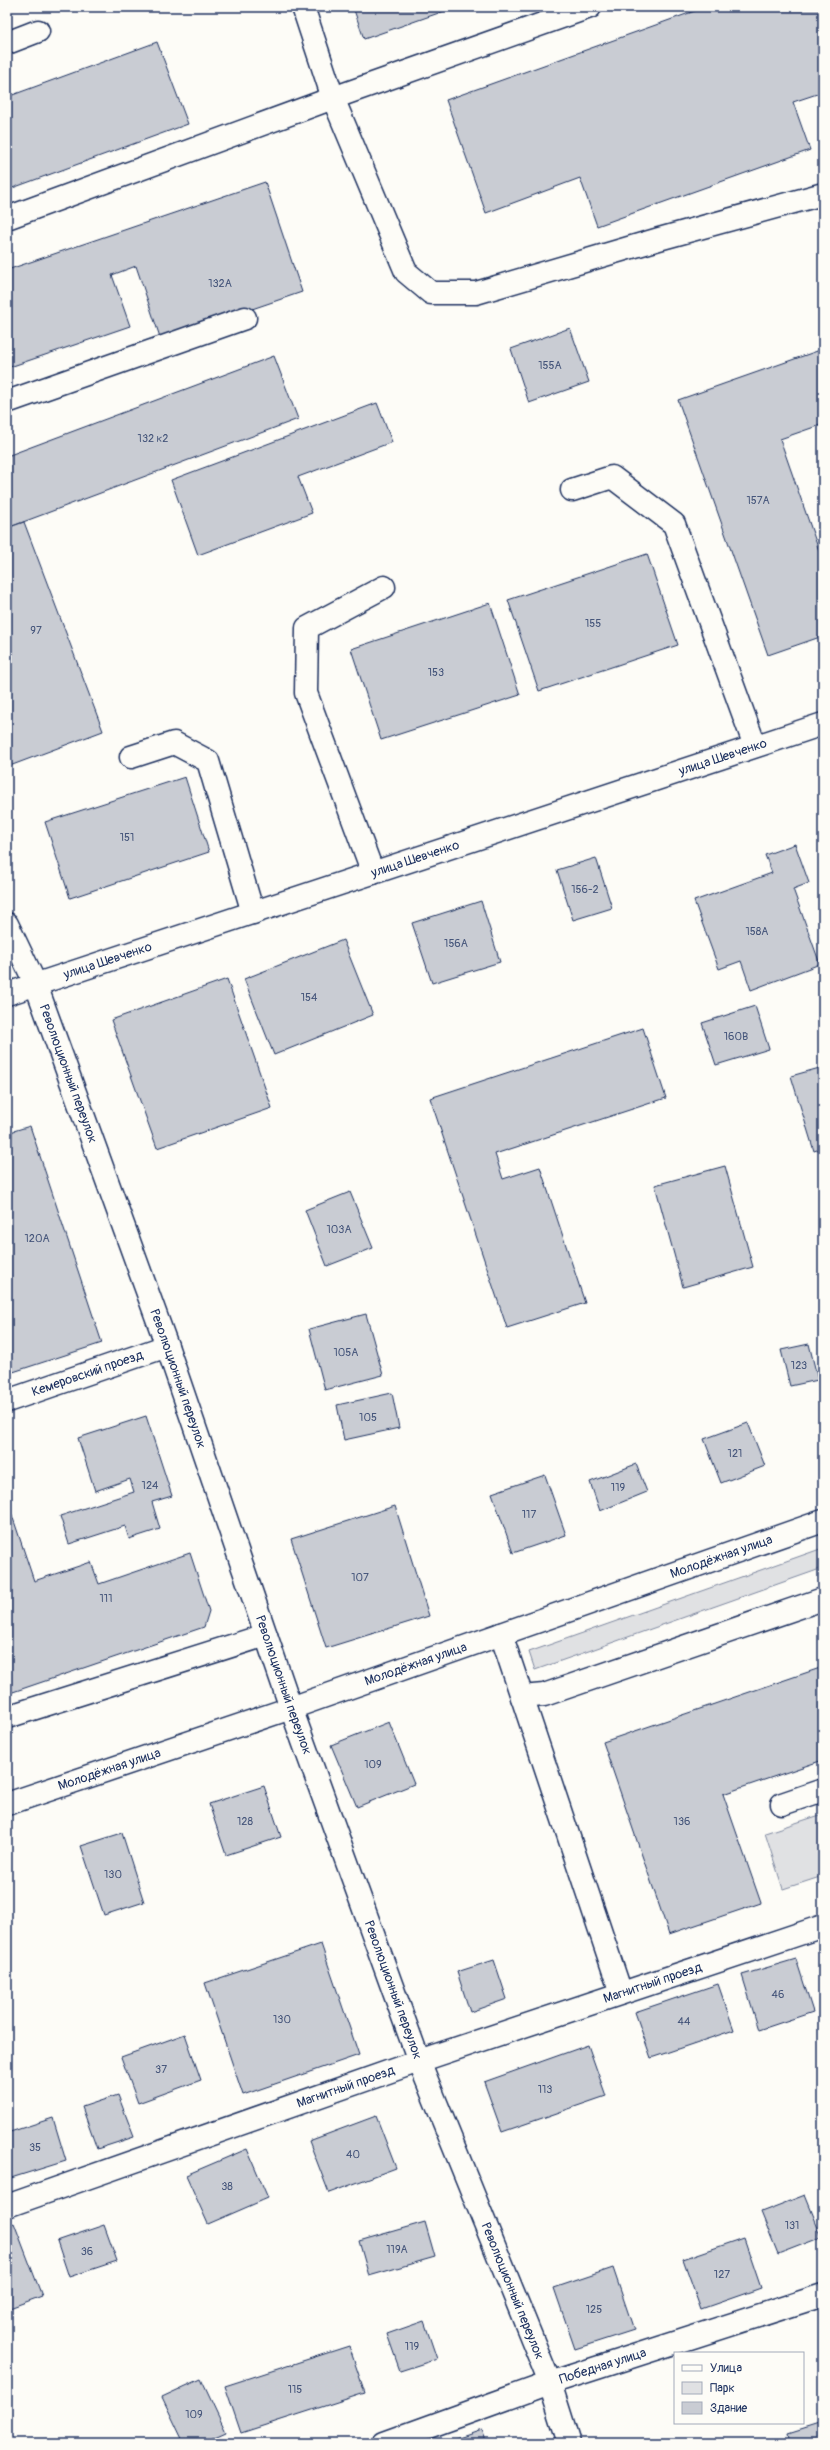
<svg xmlns="http://www.w3.org/2000/svg" width="830" height="2450" font-family="Pangolin,sans-serif">
<style>
.green{fill:#e0e1e3;stroke:#7e88a0}
.building{fill:#c9ccd3;stroke:#1b2f5e}
.lines{fill:none;stroke-linecap:round;stroke-linejoin:round}
.minor-casing{stroke:#1b2f5e;stroke-width:25}
.minor{stroke:#fdfcf7;stroke-width:22}
.labels{text-anchor:middle;dominant-baseline:central;stroke-width:4;stroke-linejoin:round;paint-order:stroke}
.number-label{font-size:11px;fill:#46567b}
.street-label{font-size:13px;fill:#1b2f5e;stroke:#fdfcf7}
</style>
<rect width="100%" height="100%" fill="#fdfcf7"/>
<filter id="ink" filterUnits="userSpaceOnUse"><feTurbulence type="fractalNoise" baseFrequency=".025" numOctaves="2"/><feDisplacementMap in="SourceGraphic" scale="8" xChannelSelector="R" yChannelSelector="G"/><feConvolveMatrix kernelMatrix="1 2 1 2 8 2 1 2 1" color-interpolation-filters="sRGB"/></filter>
<g filter="url(#ink)">
<!-- green -->
<g class="green">
<path d="M823 1548V1568L535 1670 529 1652Z"/>
<path d="M823 1814V1876L783 1889 765 1833Z"/>
</g>
<!-- building -->
<g class="building">
<path d="M353 7H456L364 39Z"/>
<path d="M706 7H823V92L793 102 810 150 597 226 580 178 486 213 446 100Z"/>
<path d="M157 42 188 124 7 190V97Z"/>
<path d="M265 182 302 292 161 340 136 266 112 275 130 326 7 368V270Z"/>
<path d="M570 328 589 382 529 403 511 349Z"/>
<path d="M823 349V424L780 439 823 562V636L768 655 678 400Z"/>
<path d="M274 356 298 419 7 528V456Z"/>
<path d="M377 403 392 442 298 477 312 513 198 555 171 480Z"/>
<path d="M24 522 103 731 7 767V528Z"/>
<path d="M647 554 678 645 539 691 508 600Z"/>
<path d="M490 603 520 695 381 740 351 649Z"/>
<path d="M185 777 209 852 70 898 45 822Z"/>
<path d="M795 844 809 883 793 889 820 964 751 990 741 961 719 969 694 901 772 873 765 855Z"/>
<path d="M596 858 612 908 573 920 557 870Z"/>
<path d="M481 901 500 962 432 983 412 923Z"/>
<path d="M343 940 373 1015 274 1055 244 979Z"/>
<path d="M227 979 272 1108 157 1148 111 1020Z"/>
<path d="M755 1006 769 1049 716 1065 702 1023Z"/>
<path d="M643 1028 666 1098 495 1154 503 1179 540 1167 585 1303 507 1328 430 1098Z"/>
<path d="M823 1067V1148L814 1151 791 1076Z"/>
<path d="M30 1126 102 1343 7 1374V1133Z"/>
<path d="M725 1166 753 1267 683 1287 655 1185Z"/>
<path d="M350 1192 373 1248 327 1266 305 1210Z"/>
<path d="M366 1314 383 1375 325 1390 309 1329Z"/>
<path d="M809 1344 818 1380 790 1386 781 1350Z"/>
<path d="M392 1393 399 1428 344 1440 337 1405Z"/>
<path d="M146 1416 172 1496 152 1502 160 1529 129 1539 125 1526 69 1544 60 1516 134 1492 130 1479 95 1491 78 1438Z"/>
<path d="M748 1423 765 1466 721 1483 704 1439Z"/>
<path d="M636 1464 647 1492 600 1511 590 1482Z"/>
<path d="M545 1475 566 1535 513 1553 492 1493Z"/>
<path d="M7 1500 34 1581 91 1562 99 1584 190 1553 209 1611 204 1627 7 1694Z"/>
<path d="M395 1506 429 1616 326 1648 291 1539Z"/>
<path d="M823 1667V1760L723 1794 761 1903 669 1934 603 1742Z"/>
<path d="M389 1722 414 1784 357 1807 331 1745Z"/>
<path d="M264 1786 281 1837 226 1855 209 1804Z"/>
<path d="M122 1833 144 1902 104 1915 81 1846Z"/>
<path d="M321 1944 359 2055 243 2095 205 1983Z"/>
<path d="M796 1959 813 2012 759 2030 742 1975Z"/>
<path d="M494 1960 507 1999 470 2012 457 1972Z"/>
<path d="M718 1984 734 2030 651 2058 635 2012Z"/>
<path d="M185 2034 201 2080 138 2103 121 2057Z"/>
<path d="M588 2045 606 2096 502 2132 484 2082Z"/>
<path d="M118 2095 134 2137 97 2149 82 2107Z"/>
<path d="M376 2116 396 2168 329 2193 309 2141Z"/>
<path d="M53 2118 66 2161 11 2178 7 2167V2133Z"/>
<path d="M247 2149 268 2198 208 2224 186 2175Z"/>
<path d="M805 2195 822 2237 778 2254 761 2212Z"/>
<path d="M425 2222 435 2257 369 2276 359 2241Z"/>
<path d="M14 2223 42 2296 7 2309V2226Z"/>
<path d="M104 2225 117 2261 69 2277 57 2241Z"/>
<path d="M744 2238 761 2288 701 2309 683 2259Z"/>
<path d="M613 2268 634 2330 575 2349 554 2288Z"/>
<path d="M424 2321 437 2359 400 2371 387 2334Z"/>
<path d="M349 2346 365 2393 241 2433 225 2386Z"/>
<path d="M201 2379 226 2432 201 2443H184L162 2397Z"/>
<path d="M823 2423V2443H790L788 2434Z"/>
<path d="M482 2430 487 2443H444Z"/>
</g>
<g class="lines">
<defs>
<g id="minor">
<path d="M303 7 333 98 406 272 431 293H476L659 239 823 194"/>
<path d="M7 43 38 31"/>
<path d="M7 218 333 98 590 7"/>
<path d="M7 402 245 318"/>
<path d="M572 490 612 477 674 524 755 746"/>
<path d="M131 757 174 743 208 761 253 913"/>
<path d="M373 873 306 693 307 628 384 587"/>
<path id="s1" d="M7 924 36 985 167 1346 291 1708 419 2061 550 2383 569 2443"/>
<path id="s2" d="M7 994 823 724"/>
<path id="s3" d="M7 1401 167 1346"/>
<path d="M501 1634 621 1993"/>
<path d="M522 1697 544 1695 823 1599"/>
<path d="M7 1717 266 1635"/>
<path id="s4" d="M7 1804 291 1708 823 1521"/>
<path d="M782 1804 823 1790"/>
<path id="s5" d="M7 2206 419 2061 823 1926"/>
<path id="s6" d="M384 2443 550 2383 823 2295"/>
</g>
</defs>
<!-- minor casing -->
<use href="#minor" class="minor-casing"/>
<!-- minor -->
<use href="#minor" class="minor"/>
</g>
</g>
<g class="labels">
<!-- number labels -->
<g class="number-label">
<text x="220" y="283">132А</text>
<text x="550" y="365">155А</text>
<text x="153" y="438">132 к2</text>
<text x="758" y="500">157А</text>
<text x="593" y="623">155</text>
<text x="36" y="630">97</text>
<text x="436" y="672">153</text>
<text x="127" y="837">151</text>
<text x="585" y="889">156-2</text>
<text x="757" y="931">158А</text>
<text x="456" y="943">156А</text>
<text x="309" y="997">154</text>
<text x="736" y="1036">160В</text>
<text x="339" y="1229">103А</text>
<text x="37" y="1238">120А</text>
<text x="346" y="1352">105А</text>
<text x="799" y="1365">123</text>
<text x="368" y="1417">105</text>
<text x="735" y="1453">121</text>
<text x="150" y="1485">124</text>
<text x="618" y="1487">119</text>
<text x="529" y="1514">117</text>
<text x="360" y="1577">107</text>
<text x="106" y="1598">111</text>
<text x="373" y="1764">109</text>
<text x="245" y="1821">128</text>
<text x="682" y="1821">136</text>
<text x="113" y="1874">130</text>
<text x="778" y="1994">46</text>
<text x="282" y="2019">130</text>
<text x="684" y="2021">44</text>
<text x="161" y="2069">37</text>
<text x="545" y="2089">113</text>
<text x="35" y="2147">35</text>
<text x="353" y="2154">40</text>
<text x="227" y="2186">38</text>
<text x="792" y="2225">131</text>
<text x="397" y="2249">119А</text>
<text x="87" y="2251">36</text>
<text x="722" y="2274">127</text>
<text x="594" y="2309">125</text>
<text x="412" y="2346">119</text>
<text x="295" y="2389">115</text>
<text x="194" y="2414">109</text>
</g>
<!-- street labels -->
<g class="street-label">
<text stroke="none"><textPath href="#s2" startOffset="754">улица Шевченко</textPath></text>
<text stroke="none"><textPath href="#s2" startOffset="430">улица Шевченко</textPath></text>
<text stroke="none"><textPath href="#s2" startOffset="106">улица Шевченко</textPath></text>
<text stroke="none"><textPath href="#s1" startOffset="162">Революционный переулок</textPath></text>
<text stroke="none"><textPath href="#s3" startOffset="85">Кемеровский проезд</textPath></text>
<text stroke="none"><textPath href="#s1" startOffset="486">Революционный переулок</textPath></text>
<text stroke="none"><textPath href="#s4" startOffset="756">Молодёжная улица</textPath></text>
<text stroke="none"><textPath href="#s4" startOffset="432">Молодёжная улица</textPath></text>
<text stroke="none"><textPath href="#s1" startOffset="810">Революционный переулок</textPath></text>
<text stroke="none"><textPath href="#s4" startOffset="108">Молодёжная улица</textPath></text>
<text stroke="none"><textPath href="#s5" startOffset="683">Магнитный проезд</textPath></text>
<text stroke="none"><textPath href="#s1" startOffset="1134">Революционный переулок</textPath></text>
<text stroke="none"><textPath href="#s5" startOffset="359">Магнитный проезд</textPath></text>
<text stroke="none"><textPath href="#s1" startOffset="1458">Революционный переулок</textPath></text>
<text stroke="none"><textPath href="#s6" startOffset="232">Победная улица</textPath></text>
</g>
</g>
<!-- margin -->
<rect width="830" height="2450" fill="none" stroke="#fdfcf7" stroke-width="24"/>
<rect x="12" y="12" width="806" height="2426" fill="none" stroke="#1b2f5e" stroke-width="1.5" filter="url(#ink)"/>
<!-- legend -->
<rect x="674" y="2352" width="130" height="72" fill="#fdfcf7" stroke="#a3aaba"/>
<rect x="682" y="2365" width="20" height="6" fill="#fdfcf7" stroke="#a3aaba"/>
<text x="710" y="2372" font-size="12" fill="#1b2f5e">Улица</text>
<rect x="682" y="2382" width="20" height="12" fill="#e0e1e3" stroke="#a3aaba"/>
<text x="710" y="2392" font-size="12" fill="#1b2f5e">Парк</text>
<rect x="682" y="2402" width="20" height="12" fill="#c9ccd3" stroke="#a3aaba"/>
<text x="710" y="2412" font-size="12" fill="#1b2f5e">Здание</text>
</svg>
